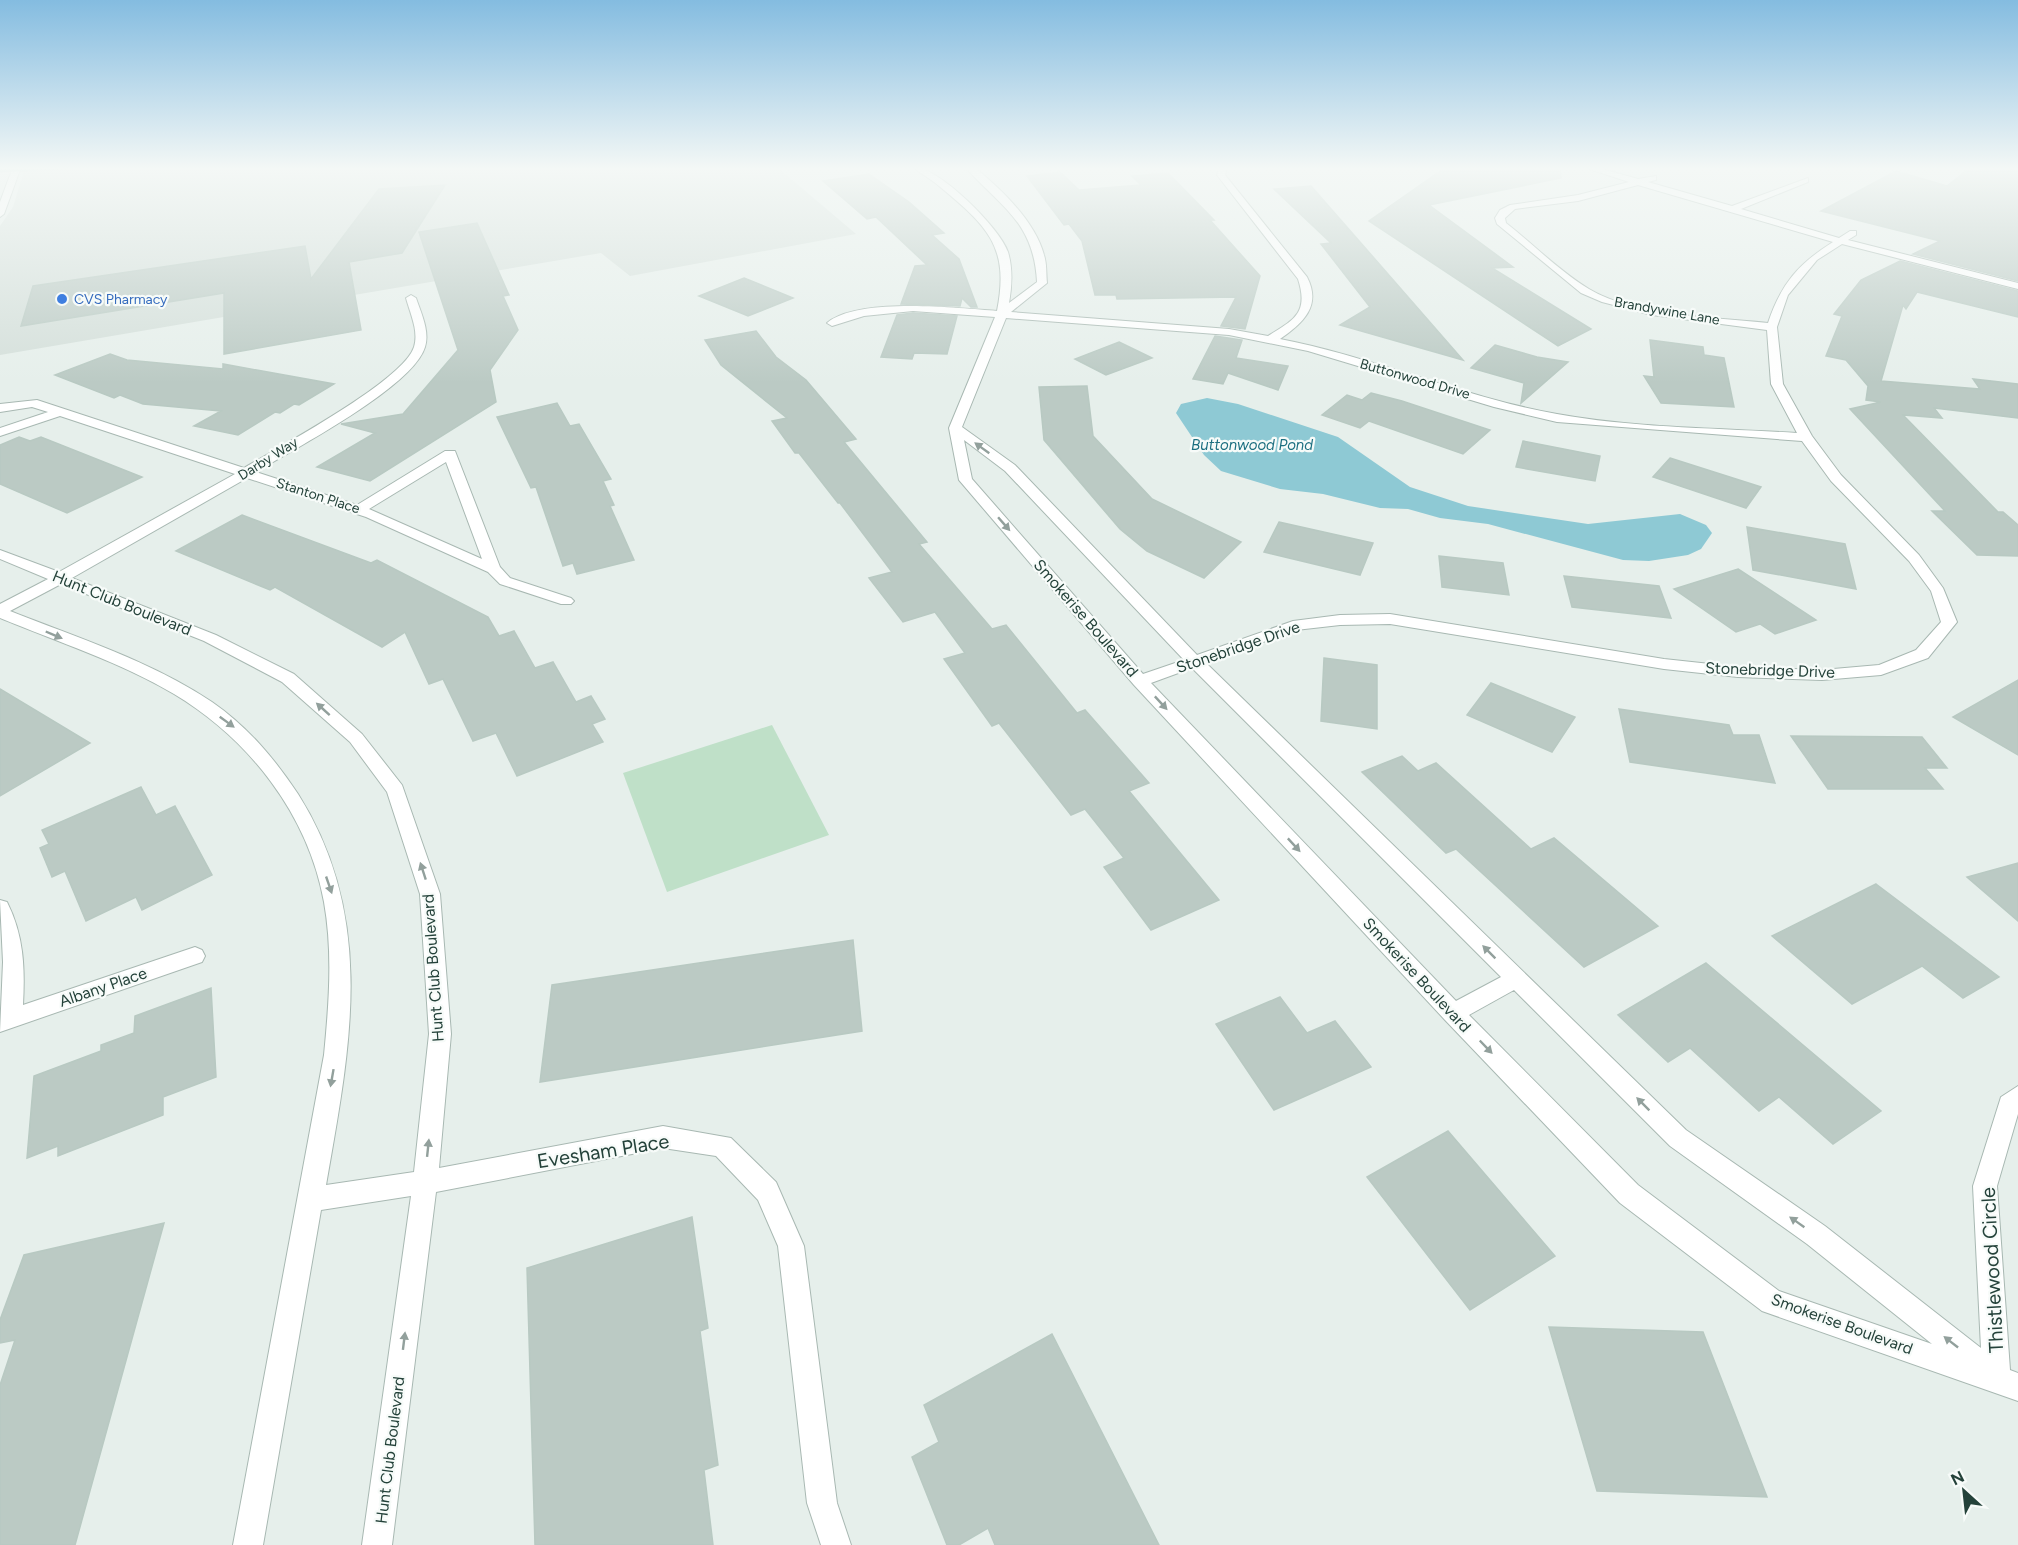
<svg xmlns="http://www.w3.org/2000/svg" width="2018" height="1545" font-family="Figtree,sans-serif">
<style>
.built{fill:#d4dfda}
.green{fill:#bfe0c8}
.water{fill:#8ec9d4}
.building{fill:#bbcac4;stroke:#b8c9c2;stroke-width:1.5}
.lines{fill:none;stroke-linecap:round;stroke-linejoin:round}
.minor-casing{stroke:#a8b8b2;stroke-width:2}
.major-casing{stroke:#c2cac8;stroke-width:2}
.minor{fill:#fff;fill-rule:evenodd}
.major{fill:#6aa596;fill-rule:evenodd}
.oneway{fill:#92a09c}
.shop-dot{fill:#3f7fe0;stroke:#f7fbf9;stroke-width:2}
.labels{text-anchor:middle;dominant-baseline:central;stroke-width:4.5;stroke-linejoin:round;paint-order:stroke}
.far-shop-label{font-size:14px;fill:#366cbe;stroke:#f7fbf9;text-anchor:start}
.far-street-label{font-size:14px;fill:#24423a;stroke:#f7fbf9}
.far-water-label{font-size:15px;font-style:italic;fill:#1c6f80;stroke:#f7fbf9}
.street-label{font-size:16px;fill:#24423a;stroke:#f7fbf9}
.near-street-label{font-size:20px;fill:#24423a;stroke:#f7fbf9}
</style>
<rect width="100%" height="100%" fill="#e6efeb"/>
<!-- built -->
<path class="built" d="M134 167H777L856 234 630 276 601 253 0 355V226L13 207 24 171Z"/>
<!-- green -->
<path class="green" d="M772 725 829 835 667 892 623 773Z"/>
<!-- water -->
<path class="water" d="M1207 398 1238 404 1338 437 1410 487 1468 506 1588 524 1680 514 1706 525 1712 533 1701 549 1688 555 1649 561 1623 560 1488 524 1440 518 1408 509 1380 508 1323 494 1280 489 1221 471 1204 455 1176 413 1181 404Z"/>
<!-- building -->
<g class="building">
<path d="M1446 167H1560L1561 178 1429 205 1513 267 1492 268 1591 329 1558 346 1369 221Z"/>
<path d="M1971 167H2018V281L1913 254 1940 241 1821 211 1896 171 1947 186Z"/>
<path d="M1060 172 1079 190 1141 185 1132 176 1168 173 1214 220H1210L1260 276 1245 329 1221 326 1236 297 1117 299 1116 295H1095L1082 241 1069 224 1064 225 1027 176Z"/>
<path d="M869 174 909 202 944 233 932 235 959 259 977 307H971L962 298 960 306 901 304 915 266 927 265 876 217 867 219 823 181Z"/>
<path d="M445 185 402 253 349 262 361 330 224 354V293L21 326 33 286 305 246 311 279 379 189Z"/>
<path d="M1311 186 1367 250 1463 360 1340 325 1370 307 1321 244 1331 243 1274 189Z"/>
<path d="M477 223 509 295 503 296 518 330 490 370 496 402 370 481 317 467 375 433 341 424 403 414 458 350 419 232Z"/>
<path d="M1900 261 2018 291V317L1917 292 1906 309 1903 305 1881 381 1980 389 1973 379 2018 384V418L1934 408 1942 418 1903 415 1998 512H2003L2018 525V556L1977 555 1932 511H1945L1850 409 1881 402 1866 400 1868 386 1846 360 1826 356 1842 316 1834 314 1861 280Z"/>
<path d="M744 278 793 298 748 316 699 296Z"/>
<path d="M913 313 957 316 947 354 914 353 912 359 881 357 897 315Z"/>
<path d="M756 331 776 357 806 380 856 439 844 442 927 542 919 544 992 629 1006 625 1077 713 1085 710 1149 783 1129 791 1219 900 1151 930 1104 867 1124 858 1085 809 1071 815 999 723 992 726 944 659 965 653 935 612 903 622 869 578 892 572 840 503H838L799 453H795L772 421 787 418 721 365 705 340Z"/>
<path d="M1215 336 1242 340 1236 358 1288 366 1278 390 1228 373 1223 384 1193 379Z"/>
<path d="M1650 340 1703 347 1704 355 1724 358 1734 407 1661 403 1644 376 1654 377Z"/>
<path d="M1119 342 1152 358 1106 375 1075 359Z"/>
<path d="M1495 345 1537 357 1568 362 1521 403 1524 383 1471 368Z"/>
<path d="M110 354 127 360 223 369V364L334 384 299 405 294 404 280 413 275 412 238 435 194 426 221 411 143 404 120 395 114 398 55 375Z"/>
<path d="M1087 386 1093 436 1152 499 1241 542 1204 578 1147 551 1120 529 1044 440 1039 387Z"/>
<path d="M1371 393 1402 401 1490 430 1463 454 1369 421 1360 428 1322 415 1347 395 1362 400Z"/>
<path d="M557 403 570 426 579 424 611 479 603 481 614 505 610 506 634 560 577 574 573 563 563 566 536 487 531 488 497 417Z"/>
<path d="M19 437 30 441 41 437 142 477 67 513 0 484V445Z"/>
<path d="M1523 441 1600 456 1595 481 1516 467Z"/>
<path d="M1670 458 1761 487 1746 508 1653 477Z"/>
<path d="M242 515 371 563 377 560 488 617 499 636 514 631 535 668 553 662 576 702 591 696 605 719 592 724 603 742 517 776 496 733 473 741 443 679 429 684 405 632 382 647 275 587 270 590 176 551Z"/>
<path d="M1279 522 1373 543 1360 575 1264 552Z"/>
<path d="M1747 527 1845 544 1856 589 1753 570Z"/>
<path d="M1439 556 1503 563 1509 595 1442 587Z"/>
<path d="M1738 569 1816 620 1775 634 1760 624 1736 632 1674 589Z"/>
<path d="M1564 576 1659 586 1671 618 1572 607Z"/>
<path d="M1324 658 1377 665V729L1321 721Z"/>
<path d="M2018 680V755L1953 717Z"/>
<path d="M1491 683 1575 717 1552 752 1467 715Z"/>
<path d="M0 689 90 743 0 796Z"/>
<path d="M1619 709 1729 725 1733 735H1759L1775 783 1630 762Z"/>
<path d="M1791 736 1922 737 1947 768H1925L1943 789H1828Z"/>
<path d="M1402 756 1418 771 1436 763 1531 849 1554 838 1658 926 1584 967 1456 849 1446 853 1362 772Z"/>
<path d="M141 787 156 815 175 806 212 875 142 910 136 897 86 921 65 871 52 877 40 848 49 844 42 830Z"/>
<path d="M2018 863V921L1967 877Z"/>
<path d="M1876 884 1999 977 1963 998 1922 966 1852 1004 1772 936Z"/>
<path d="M853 940 862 1031 540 1082 552 985Z"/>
<path d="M1706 963 1881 1111 1833 1144 1779 1097 1759 1111 1690 1048 1668 1062 1618 1015Z"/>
<path d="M211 988 216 1077 163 1097V1115L58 1156V1146L27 1158 34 1076 101 1051V1045L134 1033 135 1016Z"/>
<path d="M1280 997 1307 1033 1335 1021 1371 1067 1274 1110 1216 1024Z"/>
<path d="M1448 1131 1555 1256 1470 1310 1367 1177Z"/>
<path d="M692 1217 708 1328 700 1331 718 1465 704 1470 713 1545H535L527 1268Z"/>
<path d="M164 1223 75 1545H0V1385L15 1340 0 1343V1320L24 1255Z"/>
<path d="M1549 1327 1703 1332 1767 1497 1597 1491Z"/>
<path d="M1052 1334 1159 1545H995L988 1528 959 1545H947L912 1457 939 1442 924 1405Z"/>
</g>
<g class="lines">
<defs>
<g id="minor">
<path d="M13 167H21L4 214 0 217V202Z"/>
<path d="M913 167C938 166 1000 228 1008 252 1013 269 1012 286 1009 303L1037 282C1034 222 1001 207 965 167H974C1000 188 1035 221 1044 255 1047 264 1046 274 1047 283L1011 312 1229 329 1268 336C1294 320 1309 313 1298 279L1217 175 1219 167H1227L1225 175 1307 277C1322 306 1303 323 1280 339 1374 357 1462 397 1557 414 1633 428 1720 428 1797 433L1771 384 1767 330 1652 315 1602 302 1581 293 1497 224 1495 218 1500 210 1510 205 1578 195 1629 182 1583 167H1595L1638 179 1656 176V180L1648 182 1732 206 1808 178V182L1741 209 1839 238 1850 231H1856V235L1848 240 2018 283V289L1842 244 1817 260 1788 295 1777 327 1783 384 1812 436 1841 475 1919 555 1943 588 1957 622 1928 658 1881 675 1822 680 1738 677 1664 669 1390 624 1340 625 1296 630 1206 663 1686 1130 1825 1226 1981 1348 1973 1186 2001 1097 2018 1086V1114L1997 1186 2010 1370 2018 1373V1401L1762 1311 1620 1203 1445 1020 1134 685 959 480 949 428 995 317 913 311 864 316 832 326 827 323C858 297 957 308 997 311 1010 246 987 226 939 186 931 179 921 174 913 167ZM1638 185 1833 242C1798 264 1781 284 1768 323 1714 317 1636 317 1589 289 1559 271 1533 244 1506 223L1505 218 1515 209 1578 201ZM1006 318 1229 335 1308 351 1494 407 1557 422 1802 441 1831 481 1909 561 1931 591 1941 622 1916 650 1879 665 1822 670 1738 667 1664 659 1390 614 1340 615 1293 621 1197 655 1015 465 962 427ZM964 440 1005 471 1184 660 1143 674 972 479ZM1192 668 1501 977 1456 1001 1151 683ZM1514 990 1670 1146 1807 1244 1932 1344 1779 1291 1638 1185 1469 1015Z"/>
<path d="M411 295 416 298C421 313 430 331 425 347 413 387 294 449 256 472L357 505 445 451H455L500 567 510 578 571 598 574 601 571 604H561L500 584 488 572 366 517 247 478 72 578 216 635 294 674 362 734 402 785 440 894 451 1034 439 1168 663 1126 731 1138 776 1182 804 1246 837 1503 851 1545H821L807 1503 778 1246 758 1200 716 1156 663 1148 436 1192 392 1545H362L411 1196 321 1210 263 1545H233L324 1055C329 1004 333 952 324 902 308 814 249 739 174 694 120 662 58 642 0 618V604L48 579 0 559V550L59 572 235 474 60 416 0 436V428L48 412 32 407 0 412V404L37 400 244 468C279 447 403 381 414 347 419 331 410 313 406 298ZM446 462 482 559 369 509ZM61 584 204 641 282 682 350 742 387 792 420 894 429 1034 414 1172 326 1185C350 1048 377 919 298 794 274 758 248 727 212 702 151 661 78 638 10 611Z"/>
<path d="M0 900 7 902C24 936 25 968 23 1005L195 947 202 950 205 956 202 962 0 1032 3 962Z"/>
</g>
<path id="major" d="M76 167 72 169 0 172V168Z"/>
</defs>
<!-- minor casing -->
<use href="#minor" class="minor-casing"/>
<!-- major casing -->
<use href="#major" class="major-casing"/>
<!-- minor -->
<use href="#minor" class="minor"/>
<!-- major -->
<use href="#major" class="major"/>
</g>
<!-- one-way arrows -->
<defs><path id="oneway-solid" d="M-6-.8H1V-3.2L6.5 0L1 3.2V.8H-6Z" transform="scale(1.5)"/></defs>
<g class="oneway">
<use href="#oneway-solid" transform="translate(982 448) rotate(-144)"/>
<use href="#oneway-solid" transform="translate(1004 524) rotate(49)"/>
<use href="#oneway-solid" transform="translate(54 635) rotate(23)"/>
<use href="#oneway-solid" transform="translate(1161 703) rotate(47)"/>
<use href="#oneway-solid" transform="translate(323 709) rotate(-138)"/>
<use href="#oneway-solid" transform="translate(227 722) rotate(36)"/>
<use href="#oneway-solid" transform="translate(1294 845) rotate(47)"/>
<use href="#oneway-solid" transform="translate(423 871) rotate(-108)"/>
<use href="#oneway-solid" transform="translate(329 885) rotate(71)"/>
<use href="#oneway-solid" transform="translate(1489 952) rotate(-135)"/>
<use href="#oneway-solid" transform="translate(1486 1047) rotate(46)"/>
<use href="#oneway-solid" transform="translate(332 1078) rotate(100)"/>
<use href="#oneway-solid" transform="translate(1643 1104) rotate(-135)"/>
<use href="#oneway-solid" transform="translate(428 1148) rotate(-84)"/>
<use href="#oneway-solid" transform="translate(1797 1222) rotate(-145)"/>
<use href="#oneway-solid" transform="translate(404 1341) rotate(-83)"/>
<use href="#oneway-solid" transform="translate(1951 1342) rotate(-142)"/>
</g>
<!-- sky -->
<linearGradient id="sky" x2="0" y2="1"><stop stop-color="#84bce0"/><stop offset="0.44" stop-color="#f4f8f6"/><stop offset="1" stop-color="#f4f8f6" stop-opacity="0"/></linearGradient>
<rect width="2018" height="383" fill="url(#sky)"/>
<!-- markers -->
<circle class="shop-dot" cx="62" cy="299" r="6"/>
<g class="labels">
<!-- far-shop labels -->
<g class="far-shop-label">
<text x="74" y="299">CVS Pharmacy</text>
</g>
<!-- far-street labels -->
<g class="far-street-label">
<text transform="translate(1667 311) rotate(10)">Brandywine Lane</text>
<text transform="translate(1415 379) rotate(16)">Buttonwood Drive</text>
<text transform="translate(268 459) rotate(-32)">Darby Way</text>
<text transform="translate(318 496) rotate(18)">Stanton Place</text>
</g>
<!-- far-water labels -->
<g class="far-water-label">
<text x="1252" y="445">Buttonwood Pond</text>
</g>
<!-- street labels -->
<g class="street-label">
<text transform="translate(122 603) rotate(22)">Hunt Club Boulevard</text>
<text transform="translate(1086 618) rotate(49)">Smokerise Boulevard</text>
<text transform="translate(1238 647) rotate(-19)">Stonebridge Drive</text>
<text transform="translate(1770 670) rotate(2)">Stonebridge Drive</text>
<text transform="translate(433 968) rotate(-94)">Hunt Club Boulevard</text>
<text transform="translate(1417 975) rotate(47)">Smokerise Boulevard</text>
<text transform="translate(103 987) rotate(-19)">Albany Place</text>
<text transform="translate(1842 1324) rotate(20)">Smokerise Boulevard</text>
<text transform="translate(390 1450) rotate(-83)">Hunt Club Boulevard</text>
</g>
<!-- near-street labels -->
<g class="near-street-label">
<text transform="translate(603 1151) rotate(-9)">Evesham Place</text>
<text transform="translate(1992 1270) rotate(-93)">Thistlewood Circle</text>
</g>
</g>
<!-- north arrow -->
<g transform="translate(1964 1491) rotate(333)" stroke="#f7fbf9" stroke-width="4.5" paint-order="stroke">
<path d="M0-4.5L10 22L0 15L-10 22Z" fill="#24423a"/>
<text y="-9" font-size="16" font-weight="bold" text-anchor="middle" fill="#24423a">N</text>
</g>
</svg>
